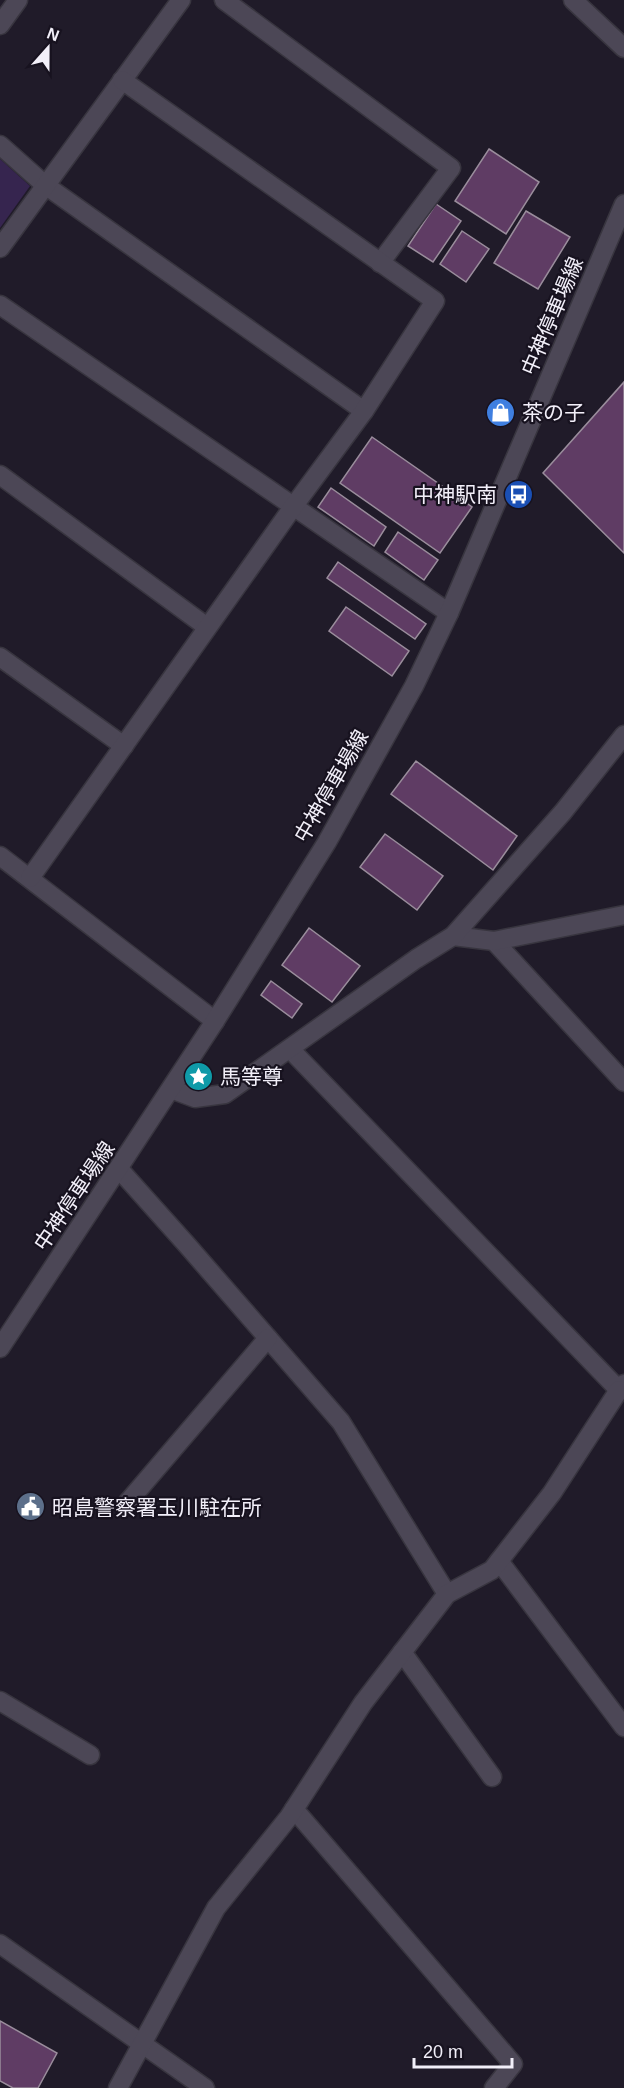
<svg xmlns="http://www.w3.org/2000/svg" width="624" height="2088" font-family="Arial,'Noto Sans JP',sans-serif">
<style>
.green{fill:#36254f}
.building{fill:#5f3c64;stroke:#9a8d9c;stroke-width:1.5}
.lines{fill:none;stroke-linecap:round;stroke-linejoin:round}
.service-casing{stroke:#38353f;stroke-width:21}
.minor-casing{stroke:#38353f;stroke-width:21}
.tertiary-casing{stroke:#38353f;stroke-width:21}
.secondary-casing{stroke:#38353f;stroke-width:21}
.service{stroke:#4c4756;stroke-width:18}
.minor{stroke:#4c4756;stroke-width:18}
.tertiary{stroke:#4c4756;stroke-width:18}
.secondary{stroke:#4c4756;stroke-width:18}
.labels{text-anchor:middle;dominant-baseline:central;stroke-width:4.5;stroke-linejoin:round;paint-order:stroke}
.street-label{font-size:21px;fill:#f2eff9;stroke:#17121f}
.poi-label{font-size:21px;fill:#f2eff9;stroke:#17121f;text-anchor:start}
</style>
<rect width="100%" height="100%" fill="#201b29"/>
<!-- green -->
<path class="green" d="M0 159 30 186 0 228Z"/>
<!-- building -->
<g class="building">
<path d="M489 149 539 182 506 234 455 201Z"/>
<path d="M436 204 461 221 433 262 408 246Z"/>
<path d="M526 211 570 237 538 289 494 263Z"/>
<path d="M462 231 489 249 466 282 440 264Z"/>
<path d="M624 382V553L543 473Z"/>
<path d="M372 437 472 507 440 553 340 483Z"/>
<path d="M331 488 386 527 374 546 318 507Z"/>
<path d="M398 532 438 560 424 580 385 552Z"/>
<path d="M338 562 426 624 415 639 327 578Z"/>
<path d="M346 607 409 651 392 676 329 631Z"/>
<path d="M416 761 517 836 493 870 391 794Z"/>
<path d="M385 834 443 876 417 910 360 867Z"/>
<path d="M309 928 360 966 332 1002 282 965Z"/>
<path d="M271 981 302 1004 292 1018 261 995Z"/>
<path d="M0 2021 57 2053 38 2088H13L0 2081Z"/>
</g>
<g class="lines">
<defs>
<g id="service">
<path d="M224 0 451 168 380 263"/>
<path d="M0 25 18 0"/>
<path d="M0 475 207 627"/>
<path d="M0 657 124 746"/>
<path d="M494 941 624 1082"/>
<path d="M290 1049 619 1390 624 1384"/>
<path d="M402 1652 492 1777"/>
<path d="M0 1701 90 1755"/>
<path d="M294 1809 513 2064 494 2088"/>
</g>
<g id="minor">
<path d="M0 145 45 185 364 411"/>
<path d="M0 248 181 0"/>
<path d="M0 305 449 613"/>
<path d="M0 856 215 1021"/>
<path d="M30 878 293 507 364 411 435 301 122 80"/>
<path d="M453 936 494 941 624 915"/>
<path d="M171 1089 195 1098 225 1094 416 959 453 936 563 812 624 735"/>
<path d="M119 1169 187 1245 341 1422 447 1594"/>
<path d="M127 1503 268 1338"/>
<path d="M499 1561 624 1727"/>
<path d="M0 1944 205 2088"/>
<path d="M118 2088 216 1908 289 1817 363 1703 447 1594 492 1570 499 1561 552 1493 619 1390"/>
</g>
<path id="tertiary" d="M573 0 624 48"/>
<path id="secondary" d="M0 1348 215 1021 327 842 414 686 449 613 624 204"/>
</defs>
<!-- service casing -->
<use href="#service" class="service-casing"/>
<!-- minor casing -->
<use href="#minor" class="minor-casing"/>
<!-- tertiary casing -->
<use href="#tertiary" class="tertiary-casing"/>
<!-- secondary casing -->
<use href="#secondary" class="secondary-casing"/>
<!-- service -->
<use href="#service" class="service"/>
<!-- minor -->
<use href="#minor" class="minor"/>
<!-- tertiary -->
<use href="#tertiary" class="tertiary"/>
<!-- secondary -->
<use href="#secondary" class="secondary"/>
</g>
<!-- icons -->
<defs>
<symbol id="shop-disc" viewBox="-11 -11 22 22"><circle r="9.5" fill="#3f7fe0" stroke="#17121f"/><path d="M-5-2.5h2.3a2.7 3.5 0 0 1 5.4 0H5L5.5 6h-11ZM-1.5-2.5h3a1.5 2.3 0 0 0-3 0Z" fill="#fff"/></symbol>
<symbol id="bus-disc" viewBox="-11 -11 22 22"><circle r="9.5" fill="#1a4fb4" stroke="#17121f"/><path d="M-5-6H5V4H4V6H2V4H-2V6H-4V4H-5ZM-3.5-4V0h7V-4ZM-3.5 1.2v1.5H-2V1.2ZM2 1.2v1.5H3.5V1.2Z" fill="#fff"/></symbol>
<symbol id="sight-disc" viewBox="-11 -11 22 22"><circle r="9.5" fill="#0f9aa8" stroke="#17121f"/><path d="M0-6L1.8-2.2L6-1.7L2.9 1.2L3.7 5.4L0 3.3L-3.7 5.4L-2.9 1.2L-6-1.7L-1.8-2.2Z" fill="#fff"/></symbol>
<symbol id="civic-disc" viewBox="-11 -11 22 22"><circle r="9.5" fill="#5c6f8a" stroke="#17121f"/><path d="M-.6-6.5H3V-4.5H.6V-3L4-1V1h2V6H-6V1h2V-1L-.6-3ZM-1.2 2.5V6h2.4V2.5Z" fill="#fff"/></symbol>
</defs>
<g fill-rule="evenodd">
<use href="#shop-disc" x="484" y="396" width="33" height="33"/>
<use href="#bus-disc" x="502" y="478" width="33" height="33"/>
<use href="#sight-disc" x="182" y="1060" width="33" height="33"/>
<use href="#civic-disc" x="14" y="1490" width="33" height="33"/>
</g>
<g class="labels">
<!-- street labels -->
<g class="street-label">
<text transform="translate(552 316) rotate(-67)">中神停車場線</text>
<text transform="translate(331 786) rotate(-60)">中神停車場線</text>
<text transform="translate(74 1196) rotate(-56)">中神停車場線</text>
</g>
<!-- poi labels -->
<g class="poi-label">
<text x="522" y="412">茶の子</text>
<text x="497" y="494" text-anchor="end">中神駅南</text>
<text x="220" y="1076">馬等尊</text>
<text x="52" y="1507">昭島警察署玉川駐在所</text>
</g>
</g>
<!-- north arrow -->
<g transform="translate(48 48) rotate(21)" stroke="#17121f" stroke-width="4.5" paint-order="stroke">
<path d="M0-4.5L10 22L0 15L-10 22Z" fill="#f2eff9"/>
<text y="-9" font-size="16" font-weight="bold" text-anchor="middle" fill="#f2eff9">N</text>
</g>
<!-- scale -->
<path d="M414 2058v9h98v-9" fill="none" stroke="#f2eff9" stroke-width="3"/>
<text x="423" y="2058" font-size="18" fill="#f2eff9" stroke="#17121f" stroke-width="4.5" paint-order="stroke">20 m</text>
</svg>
